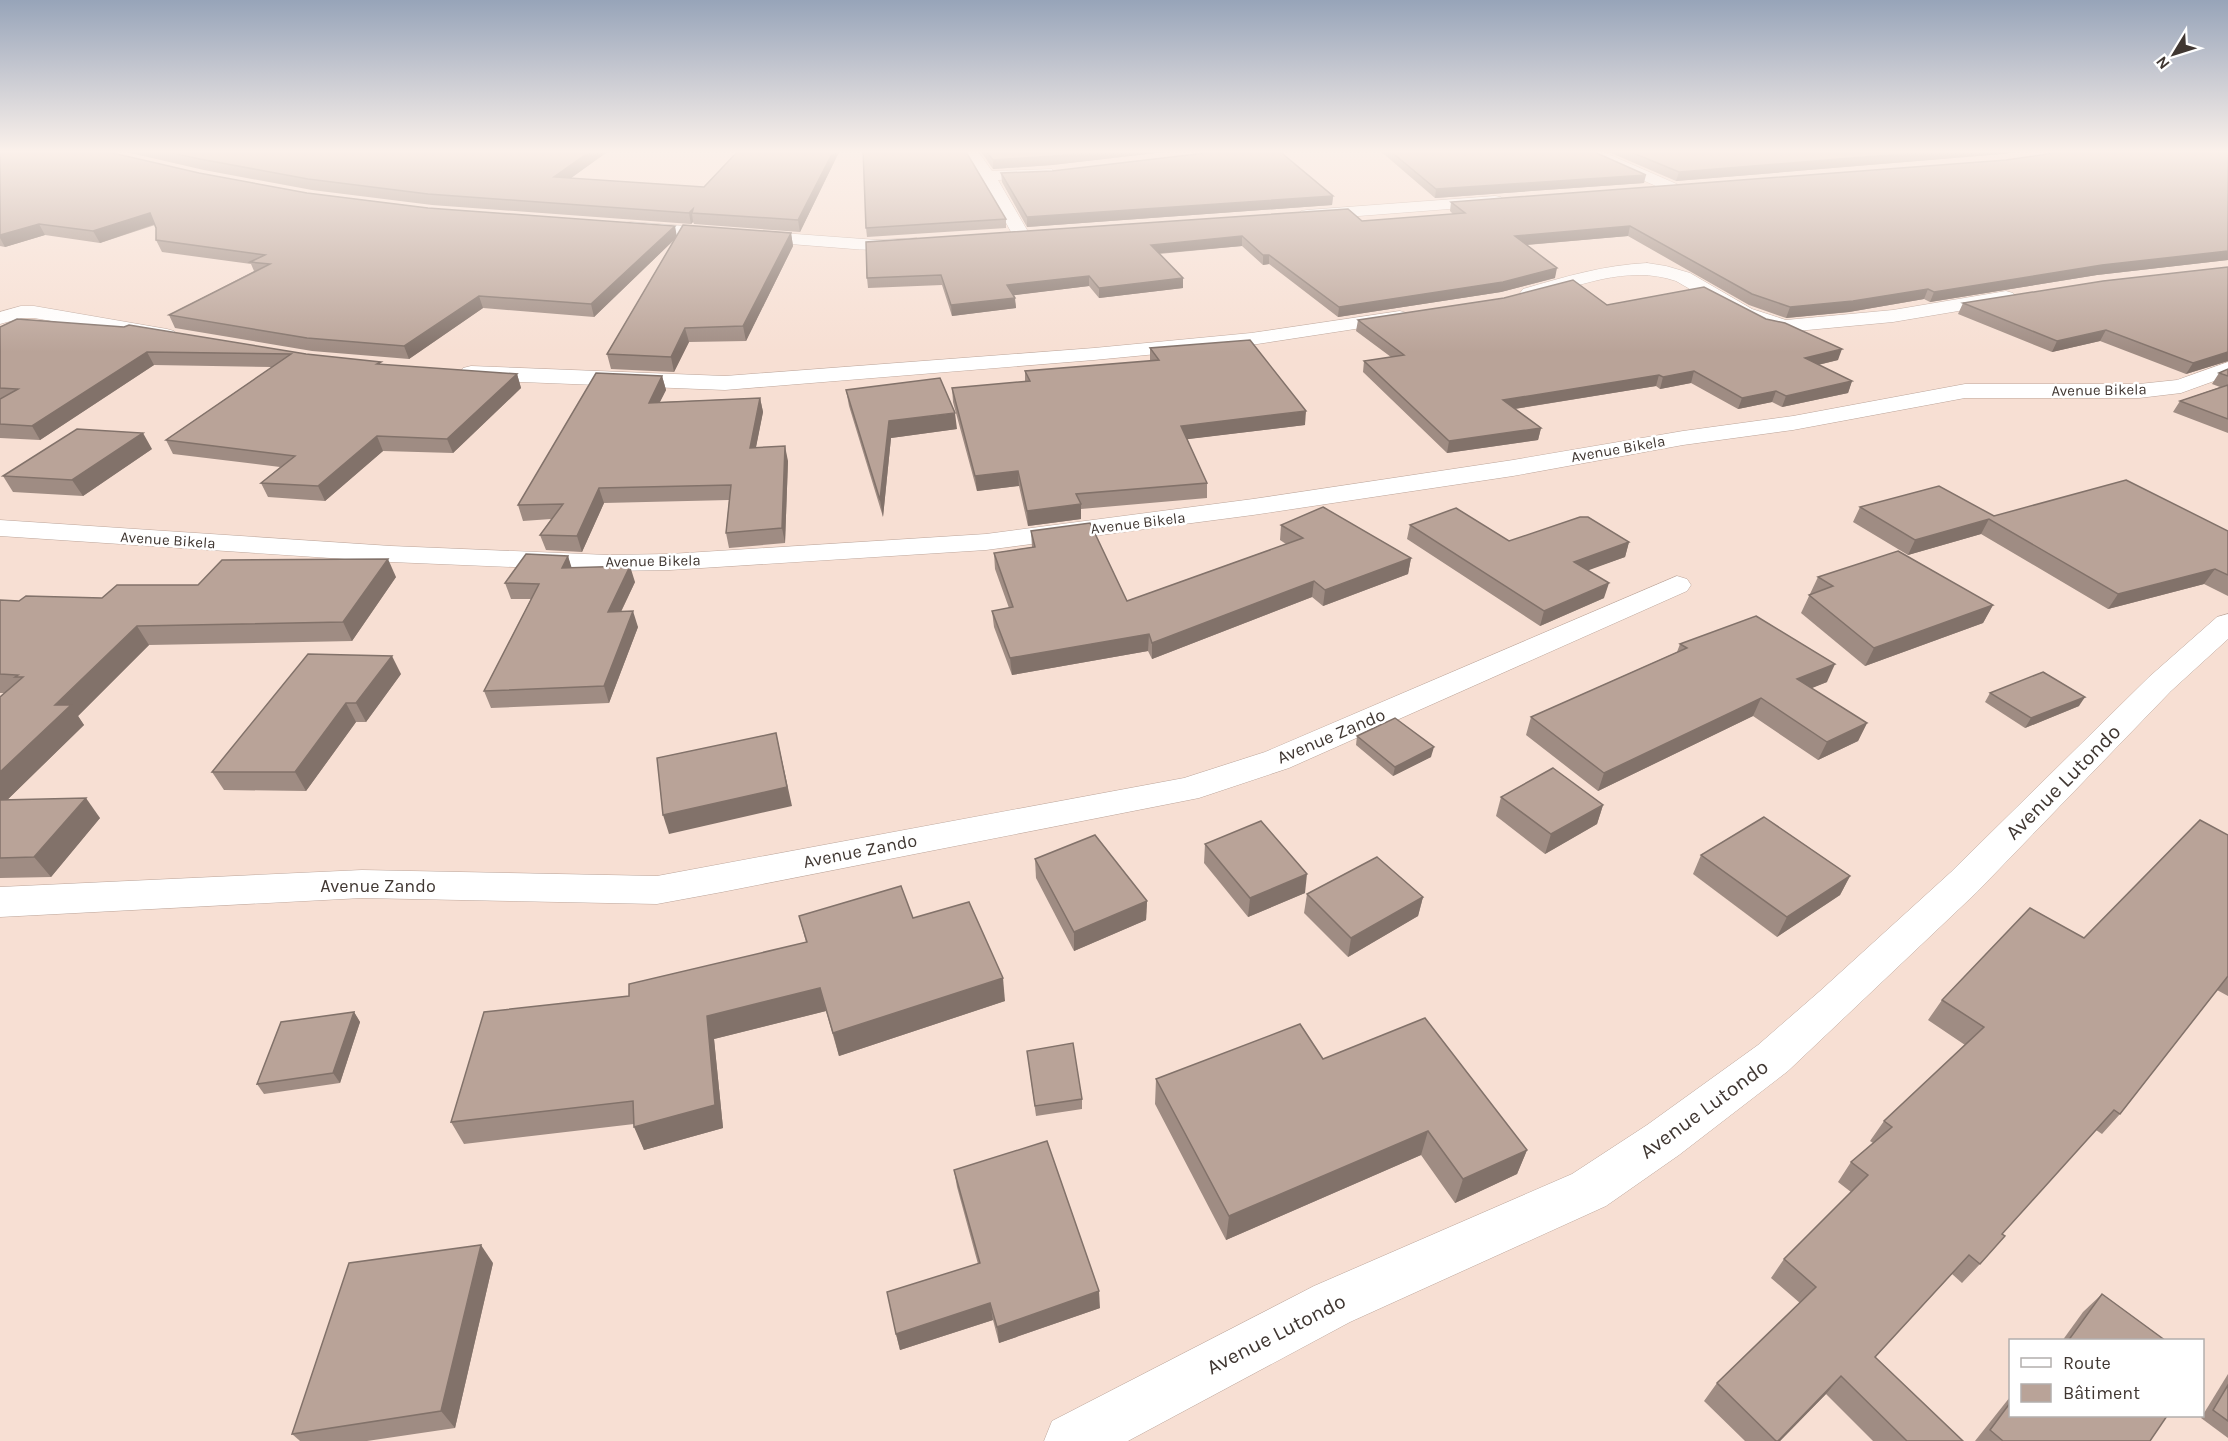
<svg xmlns="http://www.w3.org/2000/svg" width="2228" height="1441" font-family="Karla,sans-serif">
<style>
.lines{fill:none;stroke-linecap:round;stroke-linejoin:round}
.minor-casing{stroke:#bca59a;stroke-width:1}
.minor{fill:#fff;fill-rule:evenodd}
.wall{fill:#9f8c83}
.shaded-wall{fill:#82726a}
.building{fill:#b9a398;stroke:#82726a;stroke-width:1.5}
.labels{text-anchor:middle;dominant-baseline:central;stroke-width:5;stroke-linejoin:round;paint-order:stroke}
.far-street-label{font-size:15px;fill:#403732;stroke:#fff}
.street-label{font-size:18px;fill:#403732;stroke:#fff}
.near-street-label{font-size:21px;fill:#403732;stroke:#fff}
</style>
<rect width="100%" height="100%" fill="#f7dfd3"/>
<g class="lines">
<defs>
<g id="minor">
<path d="M962 150H977L992 171 1052 169 1054 172 1046 177 998 180 1030 235 1027 239H1015L980 176Z"/>
<path d="M1579 150H1599L1679 185 1681 188 1679 191H1667L1582 153Z"/>
<path d="M1495 196 1501 197 1503 201 1501 205 1307 220 1301 219 1298 215 1301 211 1307 210Z"/>
<path d="M631 222 877 240 917 238 920 242 917 246C892 252 866 250 841 248L625 231 622 227 625 223Z"/>
<path d="M1647 263 1666 266 1690 273 1752 309 1786 320 1893 310 2006 291 2013 293 2016 297 2013 301 2006 303 1893 322 1786 332 1765 327 1738 317 1676 281C1627 264 1577 287 1530 299L1523 297 1520 293 1523 289C1564 277 1604 265 1647 263Z"/>
<path d="M21 306H34L167 329 174 331 177 335 174 339 167 341 34 318H22L0 324V312Z"/>
<path d="M1400 311 1407 313 1410 317 1407 321 1251 345 1094 360 725 390 471 380 463 378 460 373 463 368 471 366 725 376 1094 348 1251 333Z"/>
<path d="M2228 362V376L2181 393 2139 398H1965L1793 430 1683 445 1513 476 1253 515 986 550 670 570 608 571 391 562 0 536V520L391 546 608 555 670 554 986 534 1253 499 1513 460 1683 431 1793 416 1965 384H2139L2177 380Z"/>
<path d="M1677 576 1687 579 1691 585 1687 591 1289 768 1199 798 722 892 657 904 362 898 0 917V887L362 870 657 876 1184 778 1265 752Z"/>
<path d="M2228 614V639L2171 691 1977 892 1788 1071 1679 1155 1606 1206 1350 1322 1128 1441H1044L1052 1421 1314 1286 1572 1174 1647 1125 1758 1045 1820 991 1951 872 2149 677 2217 617Z"/>
</g>
</defs>
<!-- minor casing -->
<use href="#minor" class="minor-casing"/>
<!-- minor -->
<use href="#minor" class="minor"/>
</g>
<!-- wall -->
<g class="wall">
<path d="M0 150 199 173 307 193 428 208 677 236 791 233 793 246 746 341 689 342 674 372 611 369 607 354 674 240 594 317 483 308 409 359 312 351 175 328 169 315 254 271 251 264 162 252 156 240V228L155 225 100 243 45 235 5 247 0 246Z"/>
<path d="M117 150H610L571 178 704 187 739 150H840L800 232 694 224 693 222 691 224 432 205 312 190 204 170Z"/>
<path d="M980 150H1182L1052 165 993 169Z"/>
<path d="M1377 150H1590L1644 183 1435 198 1385 155Z"/>
<path d="M1604 150H2032L2002 154 1676 181Z"/>
<path d="M2228 150V260L2097 275 1930 302 1924 299 1849 312 1786 318 1749 305 1628 236 1527 245 1555 278 1501 292 1338 317 1269 264 1263 265 1242 246 1159 254 1183 288 1099 298 1089 286 1014 295 1016 308 952 316 942 285 868 288 867 278 1362 221 1453 214 1450 211 1451 202Z"/>
<path d="M1214 152 1333 196 1332 205 1027 227 1002 182 1001 173 1052 171Z"/>
<path d="M1006 219V228L867 237 866 228Z"/>
<path d="M2228 267V361L2186 374 2100 341 2052 352 1958 314 1963 303Z"/>
<path d="M1607 305 1838 360 1818 365 1852 381 1848 393 1782 407 1772 402 1738 409 1691 383 1660 389 1656 386 1515 409 1541 428 1538 440 1447 453 1363 372 1364 361 1391 357 1356 331 1358 320Z"/>
<path d="M0 327 306 354 382 365 517 374 521 388 453 453 383 451 325 501 268 497 261 483 280 467 173 454 166 440 272 367 154 365 40 440 0 438Z"/>
<path d="M1150 348 1305 425 1187 439 1207 483V498L1081 509V519L1028 526 1019 486 977 491 953 402 952 388 1025 382V371L1150 361Z"/>
<path d="M2228 369V433L2173 412 2180 401 2220 387 2212 384 2219 373Z"/>
<path d="M662 376 666 390 660 402 760 398 763 412 756 447 788 461 785 543 729 548 726 533 729 500 604 503 582 552 546 550 540 535 551 519 523 521 518 505Z"/>
<path d="M846 390 957 429 891 438 883 517 849 406Z"/>
<path d="M152 449 83 496 13 492 3 476Z"/>
<path d="M1860 507 2228 531V596L2204 584 2108 609 1981 534 1908 555 1853 522Z"/>
<path d="M1281 525 1411 558 1408 574 1323 606 1312 597 1152 659 1148 651 1012 675 994 627 992 611 1009 608 995 569 994 553 1032 547 1031 531 1127 601 1286 544 1280 540Z"/>
<path d="M1410 525 1509 541 1629 542 1625 557 1587 570 1604 598 1540 626 1407 539Z"/>
<path d="M568 556 571 568 635 582 621 612 638 627 609 703 491 708 484 691 531 599H511L505 583Z"/>
<path d="M396 577 352 641 149 645 78 716 84 725 7 800 100 818 51 877 0 878V697L5 693H0V600L19 601 102 598Z"/>
<path d="M1818 577 1993 605 1983 623 1865 666 1801 613Z"/>
<path d="M1680 644 1827 682 1811 688 1867 723 1858 741 1818 760 1753 716 1598 791 1526 735 1531 717 1677 652Z"/>
<path d="M401 674 366 722H356L306 791 224 790 212 772Z"/>
<path d="M1990 693 2079 706 2025 728 1985 702Z"/>
<path d="M1357 736 1431 757 1393 776 1356 745Z"/>
<path d="M1501 797 1603 805 1597 824 1545 854 1496 816Z"/>
<path d="M2228 835V996L2217 990 2120 1114 2102 1134 2096 1130 2002 1234 1980 1264 1962 1283 1952 1274 1875 1357 1963 1441H1873L1826 1394 1780 1441H1745L1704 1401 1717 1383 1800 1303 1771 1278 1784 1259 1851 1192 1838 1182 1851 1162 1873 1143 1870 1141 1884 1121 1965 1045 1928 1020 1942 1000 2084 938Z"/>
<path d="M1205 844 1305 893 1248 917 1204 863Z"/>
<path d="M1701 855 1850 876 1840 895 1777 937 1693 874Z"/>
<path d="M1035 859 1147 901 1146 920 1074 951 1036 878Z"/>
<path d="M1307 894 1423 897 1418 916 1348 957 1304 913Z"/>
<path d="M799 916 913 918 1005 1001 839 1056 826 1011 714 1039 723 1128 644 1150 634 1124 464 1144 451 1122 629 996 806 942Z"/>
<path d="M354 1012 360 1022 340 1083 264 1094 257 1084Z"/>
<path d="M1027 1051 1082 1099V1109L1036 1116Z"/>
<path d="M1323 1059 1527 1150 1517 1174 1455 1203 1421 1155 1226 1240 1155 1104 1156 1079Z"/>
<path d="M954 1170 1100 1308 999 1343 993 1320 900 1350 896 1334 978 1264 957 1187Z"/>
<path d="M493 1263 455 1428 367 1441H300L292 1434Z"/>
<path d="M2102 1294 2166 1341H2062L2083 1312Z"/>
<path d="M2228 1374V1438L2201 1418Z"/>
<path d="M2010 1397V1416L2150 1441H1975Z"/>
</g>
<!-- shaded-wall -->
<g class="shaded-wall">
<path d="M592 150H610L557 188 554 177Z"/>
<path d="M834 150H840L800 232 798 220Z"/>
<path d="M1109 150H1182L1052 165 993 169V160Z"/>
<path d="M1949 150H2032L2002 154 1676 181 1679 172Z"/>
<path d="M1646 175 1644 183 1435 198 1436 189Z"/>
<path d="M1333 196 1332 205 1027 227V217Z"/>
<path d="M693 209 692 213 693 222 691 224 689 213Z"/>
<path d="M150 213 155 224 100 243 93 231Z"/>
<path d="M39 224 45 235 5 247 0 238V235Z"/>
<path d="M675 226 677 237 594 317 591 304Z"/>
<path d="M1630 226 1628 236 1514 246 1515 236Z"/>
<path d="M791 233 793 246 746 341 743 326Z"/>
<path d="M1242 236V246L1151 254V245Z"/>
<path d="M2228 251V260L2097 275 1930 302 1934 292 2102 265Z"/>
<path d="M1263 255H1269V264L1263 265Z"/>
<path d="M1557 268 1555 278 1501 292 1338 317 1339 307Z"/>
<path d="M1089 276V286L1008 296 1007 285Z"/>
<path d="M1183 278V288L1099 298V288Z"/>
<path d="M1928 289 1924 299 1849 312 1786 318 1790 307Z"/>
<path d="M479 296 483 308 409 359 404 346Z"/>
<path d="M1015 298 1016 308 952 316 951 305Z"/>
<path d="M685 328 689 342 674 372 671 357Z"/>
<path d="M2106 330 2100 341 2052 352 2057 341Z"/>
<path d="M1842 349 1838 360 1801 369 1805 358Z"/>
<path d="M147 352 154 365 40 440 32 426Z"/>
<path d="M2228 352V361L2186 374 2193 363Z"/>
<path d="M1694 371 1691 383 1660 389 1663 377Z"/>
<path d="M517 374 521 388 453 453 447 439Z"/>
<path d="M1659 375 1656 386 1501 411 1503 400Z"/>
<path d="M662 376 666 390 652 417 649 403Z"/>
<path d="M1852 381 1848 393 1782 407 1786 396Z"/>
<path d="M1776 391 1772 402 1738 409 1742 398Z"/>
<path d="M760 398 763 412 753 462 750 448Z"/>
<path d="M1306 411 1305 425 1181 440V426Z"/>
<path d="M955 413 957 429 891 438 883 517 880 500 889 421Z"/>
<path d="M1541 428 1538 440 1447 453 1449 441Z"/>
<path d="M143 433 152 449 83 496 72 480Z"/>
<path d="M377 436 383 451 325 501 318 486Z"/>
<path d="M785 446 788 461 785 543 782 528Z"/>
<path d="M1018 471 1019 486 977 491 975 476Z"/>
<path d="M599 488 604 503 582 552 577 536Z"/>
<path d="M1081 504V519L1028 526 1027 511Z"/>
<path d="M1989 519 1981 534 1908 555 1915 540Z"/>
<path d="M1629 542 1625 557 1570 577 1574 562Z"/>
<path d="M568 556 573 572 562 568Z"/>
<path d="M1411 558 1408 574 1323 606 1325 590Z"/>
<path d="M388 559 396 577 352 641 343 622Z"/>
<path d="M630 566 635 582 613 628 608 612Z"/>
<path d="M2215 569 2204 584 2108 609 2118 594Z"/>
<path d="M1314 581 1312 597 1152 659V643Z"/>
<path d="M1609 583 1604 598 1540 626 1544 611Z"/>
<path d="M1993 605 1983 623 1865 666 1874 648Z"/>
<path d="M633 611 638 627 609 703 604 686Z"/>
<path d="M137 626 149 645 78 716 84 725 0 807V772L55 705Z"/>
<path d="M1149 634 1148 651 1012 675 1010 658Z"/>
<path d="M392 656 401 674 366 722 356 703Z"/>
<path d="M1835 664 1827 682 1790 697 1797 679Z"/>
<path d="M2085 697 2079 706 2025 728 2031 718Z"/>
<path d="M1761 698 1753 716 1598 791 1604 773Z"/>
<path d="M346 703 356 722 306 791 295 772Z"/>
<path d="M1867 723 1858 741 1818 760 1827 742Z"/>
<path d="M776 733 792 806 669 834 663 815Z"/>
<path d="M1434 747 1431 757 1393 776 1395 767Z"/>
<path d="M86 798 100 818 51 877 34 857Z"/>
<path d="M1603 805 1597 824 1545 854 1551 834Z"/>
<path d="M1307 874 1305 893 1248 917 1250 898Z"/>
<path d="M1850 876 1840 895 1777 937 1787 917Z"/>
<path d="M1423 897 1418 916 1348 957 1351 938Z"/>
<path d="M1147 901 1146 920 1074 951V932Z"/>
<path d="M1003 978 1005 1001 839 1056 833 1033Z"/>
<path d="M820 988 826 1011 714 1039 723 1128 644 1150 634 1127 707 1016Z"/>
<path d="M354 1012 360 1022 340 1083 333 1073Z"/>
<path d="M1428 1131 1421 1155 1226 1240 1229 1216Z"/>
<path d="M1527 1150 1517 1174 1455 1203 1463 1179Z"/>
<path d="M481 1245 493 1263 455 1428 441 1411Z"/>
<path d="M1099 1291 1100 1308 999 1343 997 1327Z"/>
<path d="M990 1303 993 1320 900 1350 896 1334Z"/>
<path d="M1841 1376 1826 1394 1780 1441H1778Z"/>
</g>
<!-- building -->
<g class="building">
<path d="M0 150H100L199 173 307 193 428 208 675 226 591 304 479 296 404 346 307 338 169 315 270 264 250 262 265 255 156 240V228L150 213 93 231 39 224 0 235Z"/>
<path d="M158 150H592L554 177 704 187 739 150H834L798 220 692 213 693 209 689 213 428 194 308 179 200 159Z"/>
<path d="M863 150H965L1006 219 866 228Z"/>
<path d="M985 150H1109L1052 156 993 160Z"/>
<path d="M1217 150H1278L1333 196 1027 217 1001 173 1052 171 1214 152Z"/>
<path d="M1389 150H1590L1646 175 1436 189Z"/>
<path d="M1626 150H1949L1679 172Z"/>
<path d="M2075 150H2228V251L2102 265 1934 292 1928 289 1853 301 1790 307 1752 294 1630 226 1515 236 1557 268 1503 282 1339 307 1269 255H1263L1242 236 1151 245 1183 278 1099 288 1089 276 1007 285 1015 298 951 305 941 275 867 278 866 242 1348 209 1362 221 1465 213 1451 202 2006 160Z"/>
<path d="M683 225 791 233 743 326 685 328 671 357 607 354Z"/>
<path d="M2228 267V352L2193 363 2106 330 2057 341 1963 303 2103 281Z"/>
<path d="M1573 280 1607 305 1704 287 1766 319 1785 323 1842 349 1805 358 1852 381 1786 396 1776 391 1742 398 1694 371 1663 377 1659 375 1503 400 1541 428 1449 441 1364 361 1404 355 1358 320 1504 298Z"/>
<path d="M17 319 124 327 129 325 306 354 381 362 377 364 517 374 447 439 377 436 318 486 261 483 295 456 166 440 291 354 147 352 32 426 0 424V399L18 389 0 388V327Z"/>
<path d="M1250 340 1306 411 1181 426 1207 483 1076 494 1081 504 1027 511 1018 471 975 476 952 388 1030 381 1025 371 1159 360 1150 348Z"/>
<path d="M2228 369V376L2219 373Z"/>
<path d="M596 373 662 376 649 403 760 398 750 448 785 446 782 528 726 533 731 485 599 488 577 536 540 535 563 504 518 505Z"/>
<path d="M940 378 955 413 889 421 880 500 846 390Z"/>
<path d="M2228 385V419L2180 401Z"/>
<path d="M77 429 143 433 72 480 3 476Z"/>
<path d="M2126 480 2228 531V575L2215 569 2118 594 1989 519 1915 540 1860 507 1939 486 1994 516Z"/>
<path d="M1323 507 1411 558 1325 590 1314 581 1152 643 1149 634 1010 658 992 611 1013 607 994 553 1035 547 1031 531 1090 523 1127 601 1303 538 1281 525Z"/>
<path d="M1456 508 1509 541 1580 517H1588L1629 542 1574 562 1609 583 1544 611 1410 525Z"/>
<path d="M1898 551 1993 605 1874 648 1809 595 1833 586 1818 577Z"/>
<path d="M526 554 568 556 562 568 630 566 608 612 633 611 604 686 484 691 539 584 505 583Z"/>
<path d="M388 559 343 622 137 626 55 705H71L0 772V697L23 677H15L18 675 0 674V600L19 601 26 596 102 598 117 585H198L222 560Z"/>
<path d="M1756 616 1835 664 1797 679 1867 723 1827 742 1761 698 1604 773 1531 717 1687 648 1680 644Z"/>
<path d="M308 654 392 656 356 703H346L295 772H212Z"/>
<path d="M2043 672 2085 697 2031 718 1990 693Z"/>
<path d="M1395 718 1434 747 1395 767 1357 736Z"/>
<path d="M776 733 787 787 663 815 657 758Z"/>
<path d="M1553 768 1603 805 1551 834 1501 797Z"/>
<path d="M86 798 34 857 0 858V800Z"/>
<path d="M1764 817 1850 876 1787 917 1701 855Z"/>
<path d="M2200 820 2228 835V976L2120 1114 2114 1110 2002 1234 2005 1236 1980 1264 1969 1255 1875 1357 1963 1441H1907L1841 1376 1778 1441H1776L1717 1383 1816 1287 1784 1259 1868 1175 1851 1162 1892 1127 1884 1121 1984 1027 1942 1000 2030 908 2084 938Z"/>
<path d="M1261 821 1307 874 1250 898 1205 844Z"/>
<path d="M1095 835 1147 901 1074 932 1035 859Z"/>
<path d="M1377 857 1423 897 1351 938 1307 894Z"/>
<path d="M901 886 913 918 969 902 1003 978 833 1033 820 988 707 1016 715 1105 634 1127 633 1101 451 1122 484 1012 629 996V984L807 942 799 916Z"/>
<path d="M354 1012 333 1073 257 1084 281 1022Z"/>
<path d="M1425 1018 1527 1150 1463 1179 1428 1131 1229 1216 1156 1079 1300 1024 1323 1059Z"/>
<path d="M1073 1043 1082 1099 1035 1106 1027 1051Z"/>
<path d="M1047 1141 1099 1291 997 1327 990 1303 896 1334 887 1292 980 1263 954 1170Z"/>
<path d="M481 1245 441 1411 292 1434 349 1263Z"/>
<path d="M2102 1294 2166 1341H2068Z"/>
<path d="M2228 1385V1421L2213 1410Z"/>
<path d="M2010 1403V1416H2167L2150 1441H2003L1990 1430Z"/>
</g>
<!-- sky -->
<linearGradient id="sky" x2="0" y2="1"><stop stop-color="#97a4b9"/><stop offset="0.43" stop-color="#fbf1eb"/><stop offset="1" stop-color="#fbf1eb" stop-opacity="0"/></linearGradient>
<rect width="2228" height="352" fill="url(#sky)"/>
<g class="labels">
<!-- far-street labels -->
<g class="far-street-label">
<text transform="translate(2099 390) rotate(-1)">Avenue Bikela</text>
<text transform="translate(1618 449) rotate(-10)">Avenue Bikela</text>
<text transform="translate(1138 523) rotate(-7)">Avenue Bikela</text>
<text transform="translate(168 540) rotate(4)">Avenue Bikela</text>
<text transform="translate(653 561) rotate(-1)">Avenue Bikela</text>
</g>
<!-- street labels -->
<g class="street-label">
<text transform="translate(1331 736) rotate(-23)">Avenue Zando</text>
<text transform="translate(860 851) rotate(-11)">Avenue Zando</text>
<text x="378" y="886">Avenue Zando</text>
</g>
<!-- near-street labels -->
<g class="near-street-label">
<text transform="translate(2063 782) rotate(-45)">Avenue Lutondo</text>
<text transform="translate(1704 1109) rotate(-36)">Avenue Lutondo</text>
<text transform="translate(1276 1334) rotate(-27)">Avenue Lutondo</text>
</g>
</g>
<!-- legend -->
<rect x="2009" y="1339" width="195" height="78" fill="#ffffff" stroke="#b3afad" stroke-width="1.5"/>
<rect x="2021" y="1358" width="30" height="9" fill="#ffffff" stroke="#b3afad" stroke-width="1.5"/>
<text x="2063" y="1369" font-size="18" fill="#403732">Route</text>
<rect x="2021" y="1384" width="30" height="18" fill="#b9a398" stroke="#b3afad" stroke-width="1.5"/>
<text x="2063" y="1399" font-size="18" fill="#403732">Bâtiment</text>
<!-- north arrow -->
<g transform="translate(2174 54) rotate(232)" stroke="#ffffff" stroke-width="4.5" paint-order="stroke">
<path d="M0-4.5L10 22L0 15L-10 22Z" fill="#403732"/>
<text y="-9" font-size="16" font-weight="bold" text-anchor="middle" fill="#403732">N</text>
</g>
</svg>
